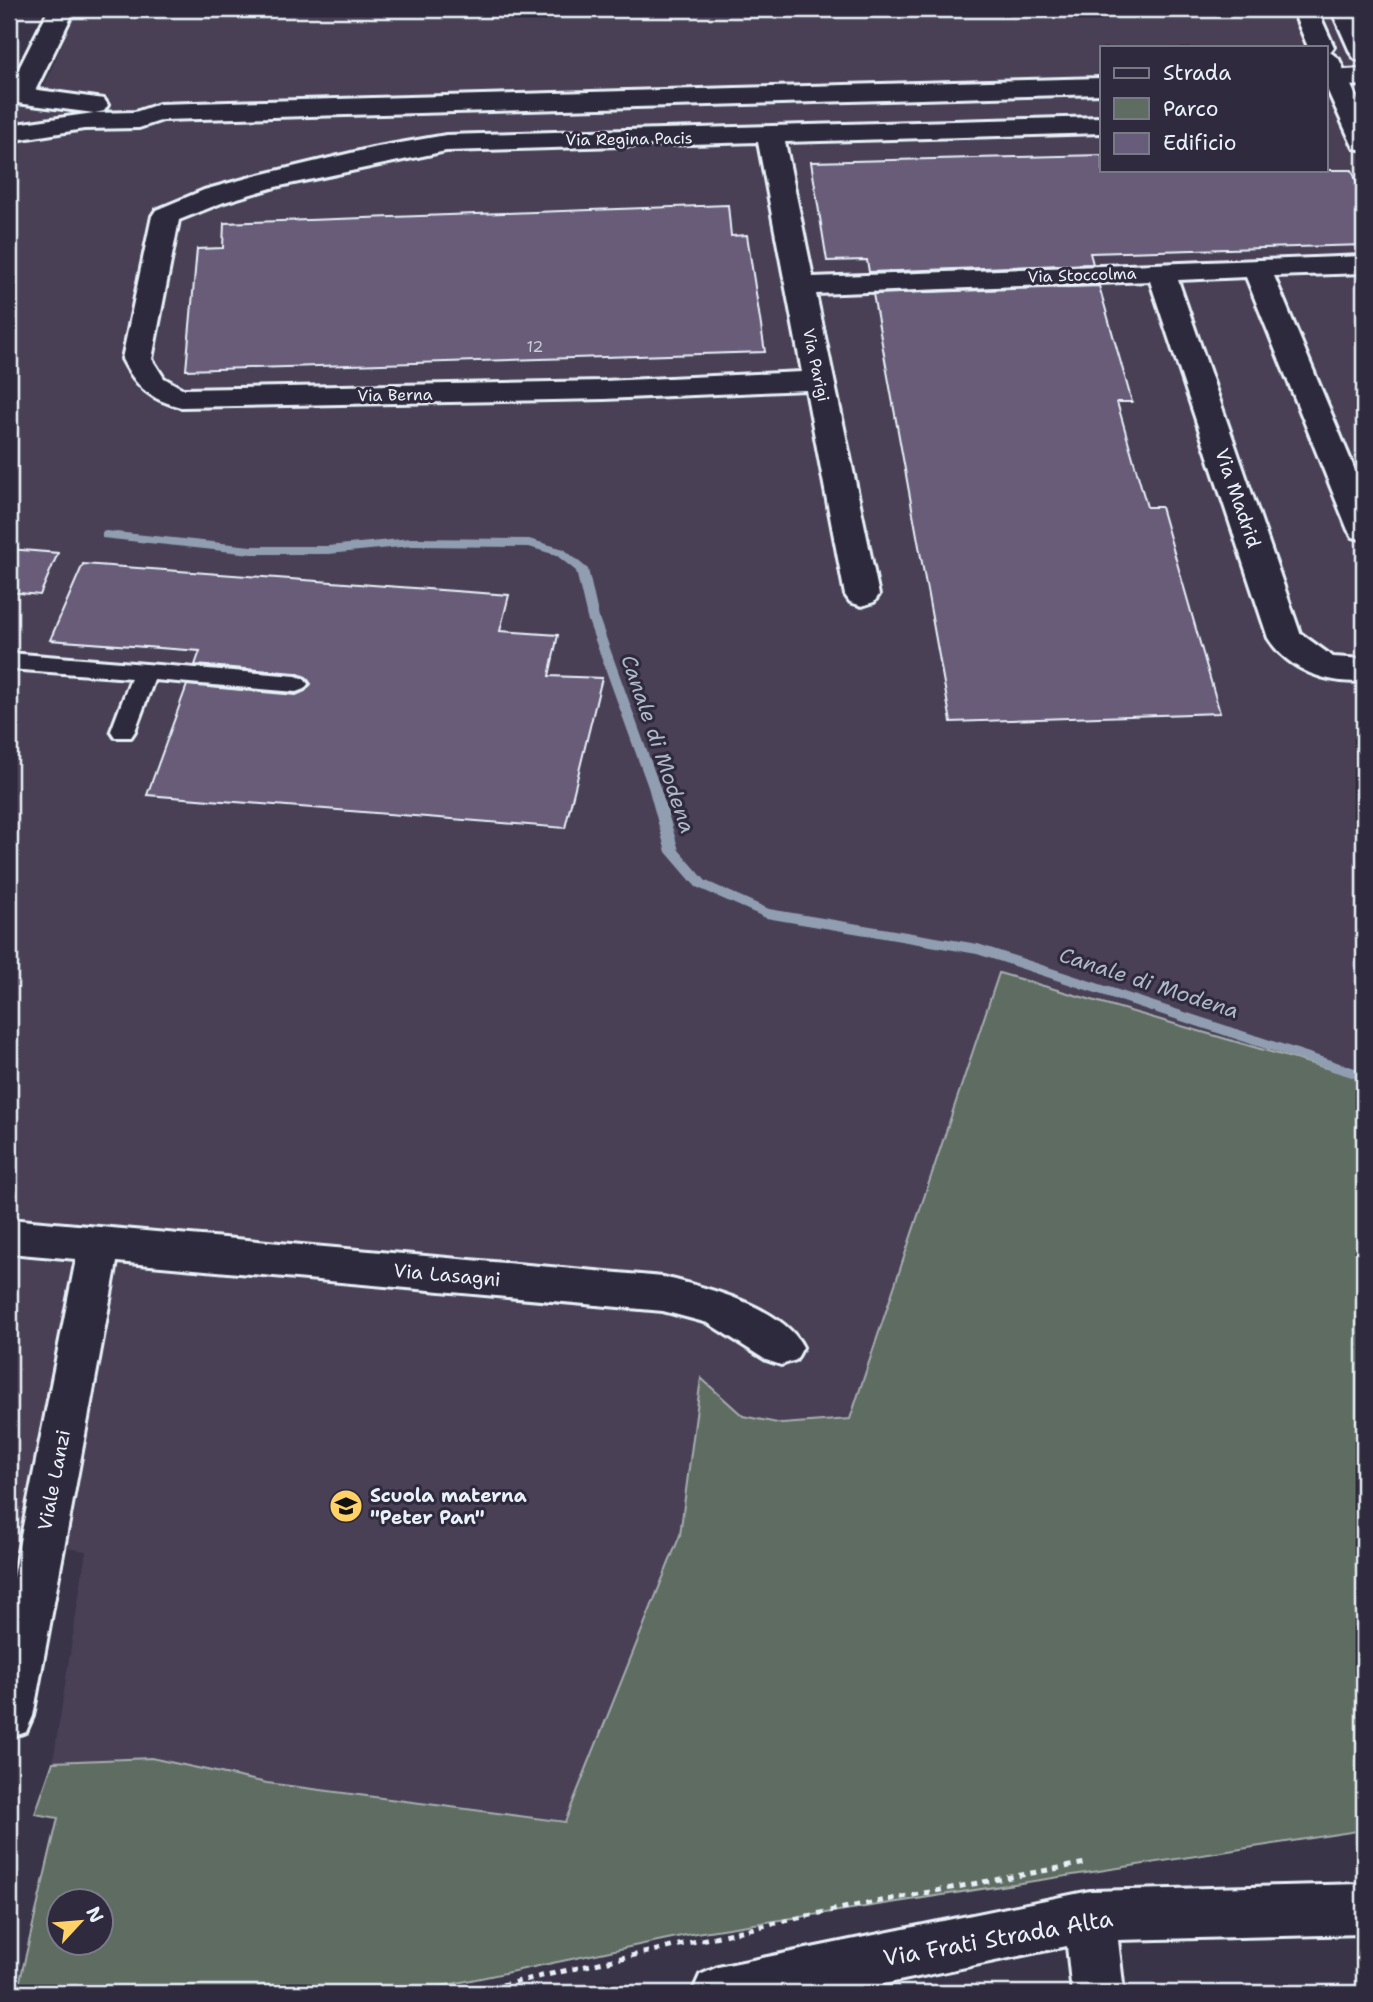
<svg xmlns="http://www.w3.org/2000/svg" width="1373" height="2002" font-family="'Shantell Sans',sans-serif">
<style>
.built{fill:#484057;fill-rule:evenodd}
.green{fill:#5f6c62;stroke:#a4aead;stroke-width:2;fill-rule:evenodd}
.lines{fill:none;stroke-linecap:round;stroke-linejoin:round}
.stream{fill:#919eb1;fill-rule:evenodd}
.building{fill:#675c79;stroke:#e8f1f8;stroke-width:2}
.service-casing{stroke:#e8f1f8;stroke-width:6}
.minor-casing{stroke:#e8f1f8;stroke-width:6}
.tertiary-casing{stroke:#e8f1f8;stroke-width:6}
.path{stroke:#e8f1f8;stroke-width:5;stroke-dasharray:6 6;stroke-linecap:butt}
.service{fill:#2f2a3d;fill-rule:evenodd}
.minor{fill:#2f2a3d;fill-rule:evenodd}
.tertiary{fill:#2f2a3d;fill-rule:evenodd}
.labels{text-anchor:middle;dominant-baseline:central;stroke-width:6;stroke-linejoin:round;paint-order:stroke}
.far-street-label{font-size:16px;fill:#e8f1f8;stroke:#2f2a3d}
.number-label{font-size:16px;fill:#c8ccd8}
.street-label{font-size:19px;fill:#e8f1f8;stroke:#2f2a3d}
.poi-label{font-size:19px;font-weight:bold;fill:#e8f1f8;stroke:#2f2a3d;text-anchor:start}
.water-label{font-size:21px;font-style:italic;fill:#aeb9c8;stroke:#2f2a3d}
.near-street-label{font-size:23px;fill:#e8f1f8;stroke:#2f2a3d}
</style>
<rect width="100%" height="100%" fill="#3a3449"/>
<filter id="ink" filterUnits="userSpaceOnUse"><feTurbulence type="fractalNoise" baseFrequency=".0143" numOctaves="2"/><feDisplacementMap in="SourceGraphic" scale="14" xChannelSelector="R" yChannelSelector="G"/><feConvolveMatrix kernelMatrix="1 2 1 2 8 2 1 2 1" color-interpolation-filters="sRGB"/></filter>
<g filter="url(#ink)">
<!-- built -->
<path class="built" d="M77 9H1364V1079L999 974 696 1933 409 1993H17L58 1818 35 1814 53 1762 86 1551 9 1539V89L44 87ZM1102 47H1326V170H1102ZM60 1900H102V1942H60Z"/>
<!-- green -->
<path class="green" d="M999 973 1364 1079V1830L696 1933 409 1993H17L58 1818 35 1814 53 1762 151 1758 267 1783 565 1822 680 1535 701 1378 743 1416 782 1424 850 1419ZM60 1900H102V1942H60Z"/>
<g class="lines">
<!-- stream -->
<path class="stream" d="M106 531 251 546H328L411 538 529 539 564 549 588 569 599 618 660 787 679 850 706 881 769 909 978 944 1364 1071V1081L977 954 766 918 696 887 666 852 648 787 587 618 576 571 556 555 529 547 411 546 328 554H251L102 538V532Z"/>
</g>
<!-- building -->
<g class="building">
<path d="M1102 155V170H1352L1364 201V245L1090 253 1093 264 869 272 867 260 827 261 811 162Z"/>
<path d="M728 205 731 236 747 235 765 352 186 370 197 249 223 248 224 223Z"/>
<path d="M1099 286 1132 402H1117L1147 507H1161L1220 713 951 722 873 294Z"/>
<path d="M9 549 58 553 40 595 9 592Z"/>
<path d="M83 564 509 595 500 631 558 635 549 676 602 678 565 828 147 795 187 685 296 695 305 691 311 684 306 677 296 673 195 665 200 651 50 640Z"/>
</g>
<g class="lines">
<defs>
<path id="service" d="M9 653 296 676 304 679 308 684 304 689 296 692 154 680 135 731 131 737H115L111 731 131 678 9 669Z"/>
<g id="minor">
<path d="M49 9H75L34 93 25 101H9V88Z"/>
<path d="M1292 9H1317L1334 47 1330 52 1339 59 1364 114V150L1354 148 1351 142 1326 87V47H1308Z"/>
<path d="M1331 9H1356L1364 27V62L1355 59 1351 54Z"/>
<path d="M1102 117V133L785 142 813 277 1364 256V273L1274 276 1364 492V540L1353 537 1348 530 1246 277 1178 280 1300 633 1333 657 1364 659V681C1328 685 1288 670 1268 638L1150 281 816 294 879 595 874 602 862 606 850 602 845 595 806 390 604 399 181 407C151 400 136 387 122 359L152 216 156 210 204 190 255 176 372 148 446 135ZM758 142 802 372 604 381 183 389 164 378 152 359 179 220 224 202 275 187 446 151Z"/>
<path d="M9 1219 663 1277C704 1287 782 1306 803 1347L796 1360 781 1365 766 1360 708 1323 663 1311 117 1262 33 1716 26 1732 9 1738V1597L76 1259 9 1253Z"/>
<path d="M1364 1884V1934L1118 1940 1124 1993H1072L1067 1946 841 1993H692L700 1975 718 1967 1090 1891Z"/>
</g>
<g id="tertiary">
<path d="M1364 69V85L1326 87V71Z"/>
<path d="M1102 78V94L163 120 139 128 84 129 9 141V125L94 113 9 102V86L104 99 108 105 104 111 95 113 135 112 159 104Z"/>
</g>
</defs>
<!-- service casing -->
<use href="#service" class="service-casing"/>
<!-- minor casing -->
<use href="#minor" class="minor-casing"/>
<!-- tertiary casing -->
<use href="#tertiary" class="tertiary-casing"/>
<!-- path -->
<path class="path" d="M467 1993 838 1909 1086 1863"/>
<!-- service -->
<use href="#service" class="service"/>
<!-- minor -->
<use href="#minor" class="minor"/>
<!-- tertiary -->
<use href="#tertiary" class="tertiary"/>
</g>
</g>
<!-- icons -->
<defs>
<symbol id="school-disc" viewBox="-11 -11 22 22"><circle r="9.5" fill="#ffd166" stroke="#2f2a3d"/><path d="M0-5L7-2L0 1L-7-2ZM-4 1L0 2.5L4 1V4Q0 6-4 4Z" fill="#111"/></symbol>
</defs>
<g fill-rule="evenodd">
<use href="#school-disc" x="327" y="1487" width="38" height="38"/>
</g>
<g class="labels">
<!-- far-street labels -->
<g class="far-street-label">
<text transform="translate(629 139) rotate(-1)">Via Regina Pacis</text>
<text transform="translate(1082 275) rotate(-2)">Via Stoccolma</text>
<text transform="translate(816 365) rotate(78)">Via Parigi</text>
<text transform="translate(395 395) rotate(-1)">Via Berna</text>
</g>
<!-- number labels -->
<g class="number-label">
<text x="535" y="346">12</text>
</g>
<!-- street labels -->
<g class="street-label">
<text transform="translate(1238 498) rotate(71)">Via Madrid</text>
<text transform="translate(447 1275) rotate(5)">Via Lasagni</text>
<text transform="translate(54 1480) rotate(-79)">Viale Lanzi</text>
</g>
<!-- poi labels -->
<g class="poi-label">
<text x="370" y="1495">Scuola materna<tspan x="370" dy="22">"Peter Pan"</tspan></text>
</g>
<!-- water labels -->
<g class="water-label">
<text transform="translate(658 744) rotate(71)">Canale di Modena</text>
<text transform="translate(1149 983) rotate(18)">Canale di Modena</text>
</g>
<!-- near-street labels -->
<g class="near-street-label">
<text transform="translate(998 1938) rotate(-10)">Via Frati Strada Alta</text>
</g>
</g>
<!-- margin -->
<rect width="1373" height="2002" fill="none" stroke="#2f2a3d" stroke-width="35"/>
<rect x="18" y="18" width="1338" height="1967" fill="none" stroke="#e8f1f8" stroke-width="2.5" filter="url(#ink)"/>
<!-- legend -->
<rect x="1100" y="46" width="228" height="126" fill="#2f2a3d" stroke="#797a88" stroke-width="2"/>
<rect x="1114" y="68" width="35" height="10" fill="#2f2a3d" stroke="#797a88" stroke-width="2"/>
<text x="1163" y="80" font-size="21" fill="#e8f1f8">Strada</text>
<rect x="1114" y="98" width="35" height="21" fill="#5f6c62" stroke="#797a88" stroke-width="2"/>
<text x="1163" y="116" font-size="21" fill="#e8f1f8">Parco</text>
<rect x="1114" y="133" width="35" height="21" fill="#675c79" stroke="#797a88" stroke-width="2"/>
<text x="1163" y="150" font-size="21" fill="#e8f1f8">Edificio</text>
<!-- north arrow -->
<g transform="translate(80 1922) rotate(64)"><circle r="33" fill="#2f2a3d" stroke="#797a88" stroke-width="2"/>
<path d="M0-5L12 26L0 18L-12 26Z" fill="#ffd166"/>
<text y="-10" font-size="19" font-weight="bold" text-anchor="middle" fill="#e8f1f8">N</text>
</g>
</svg>
